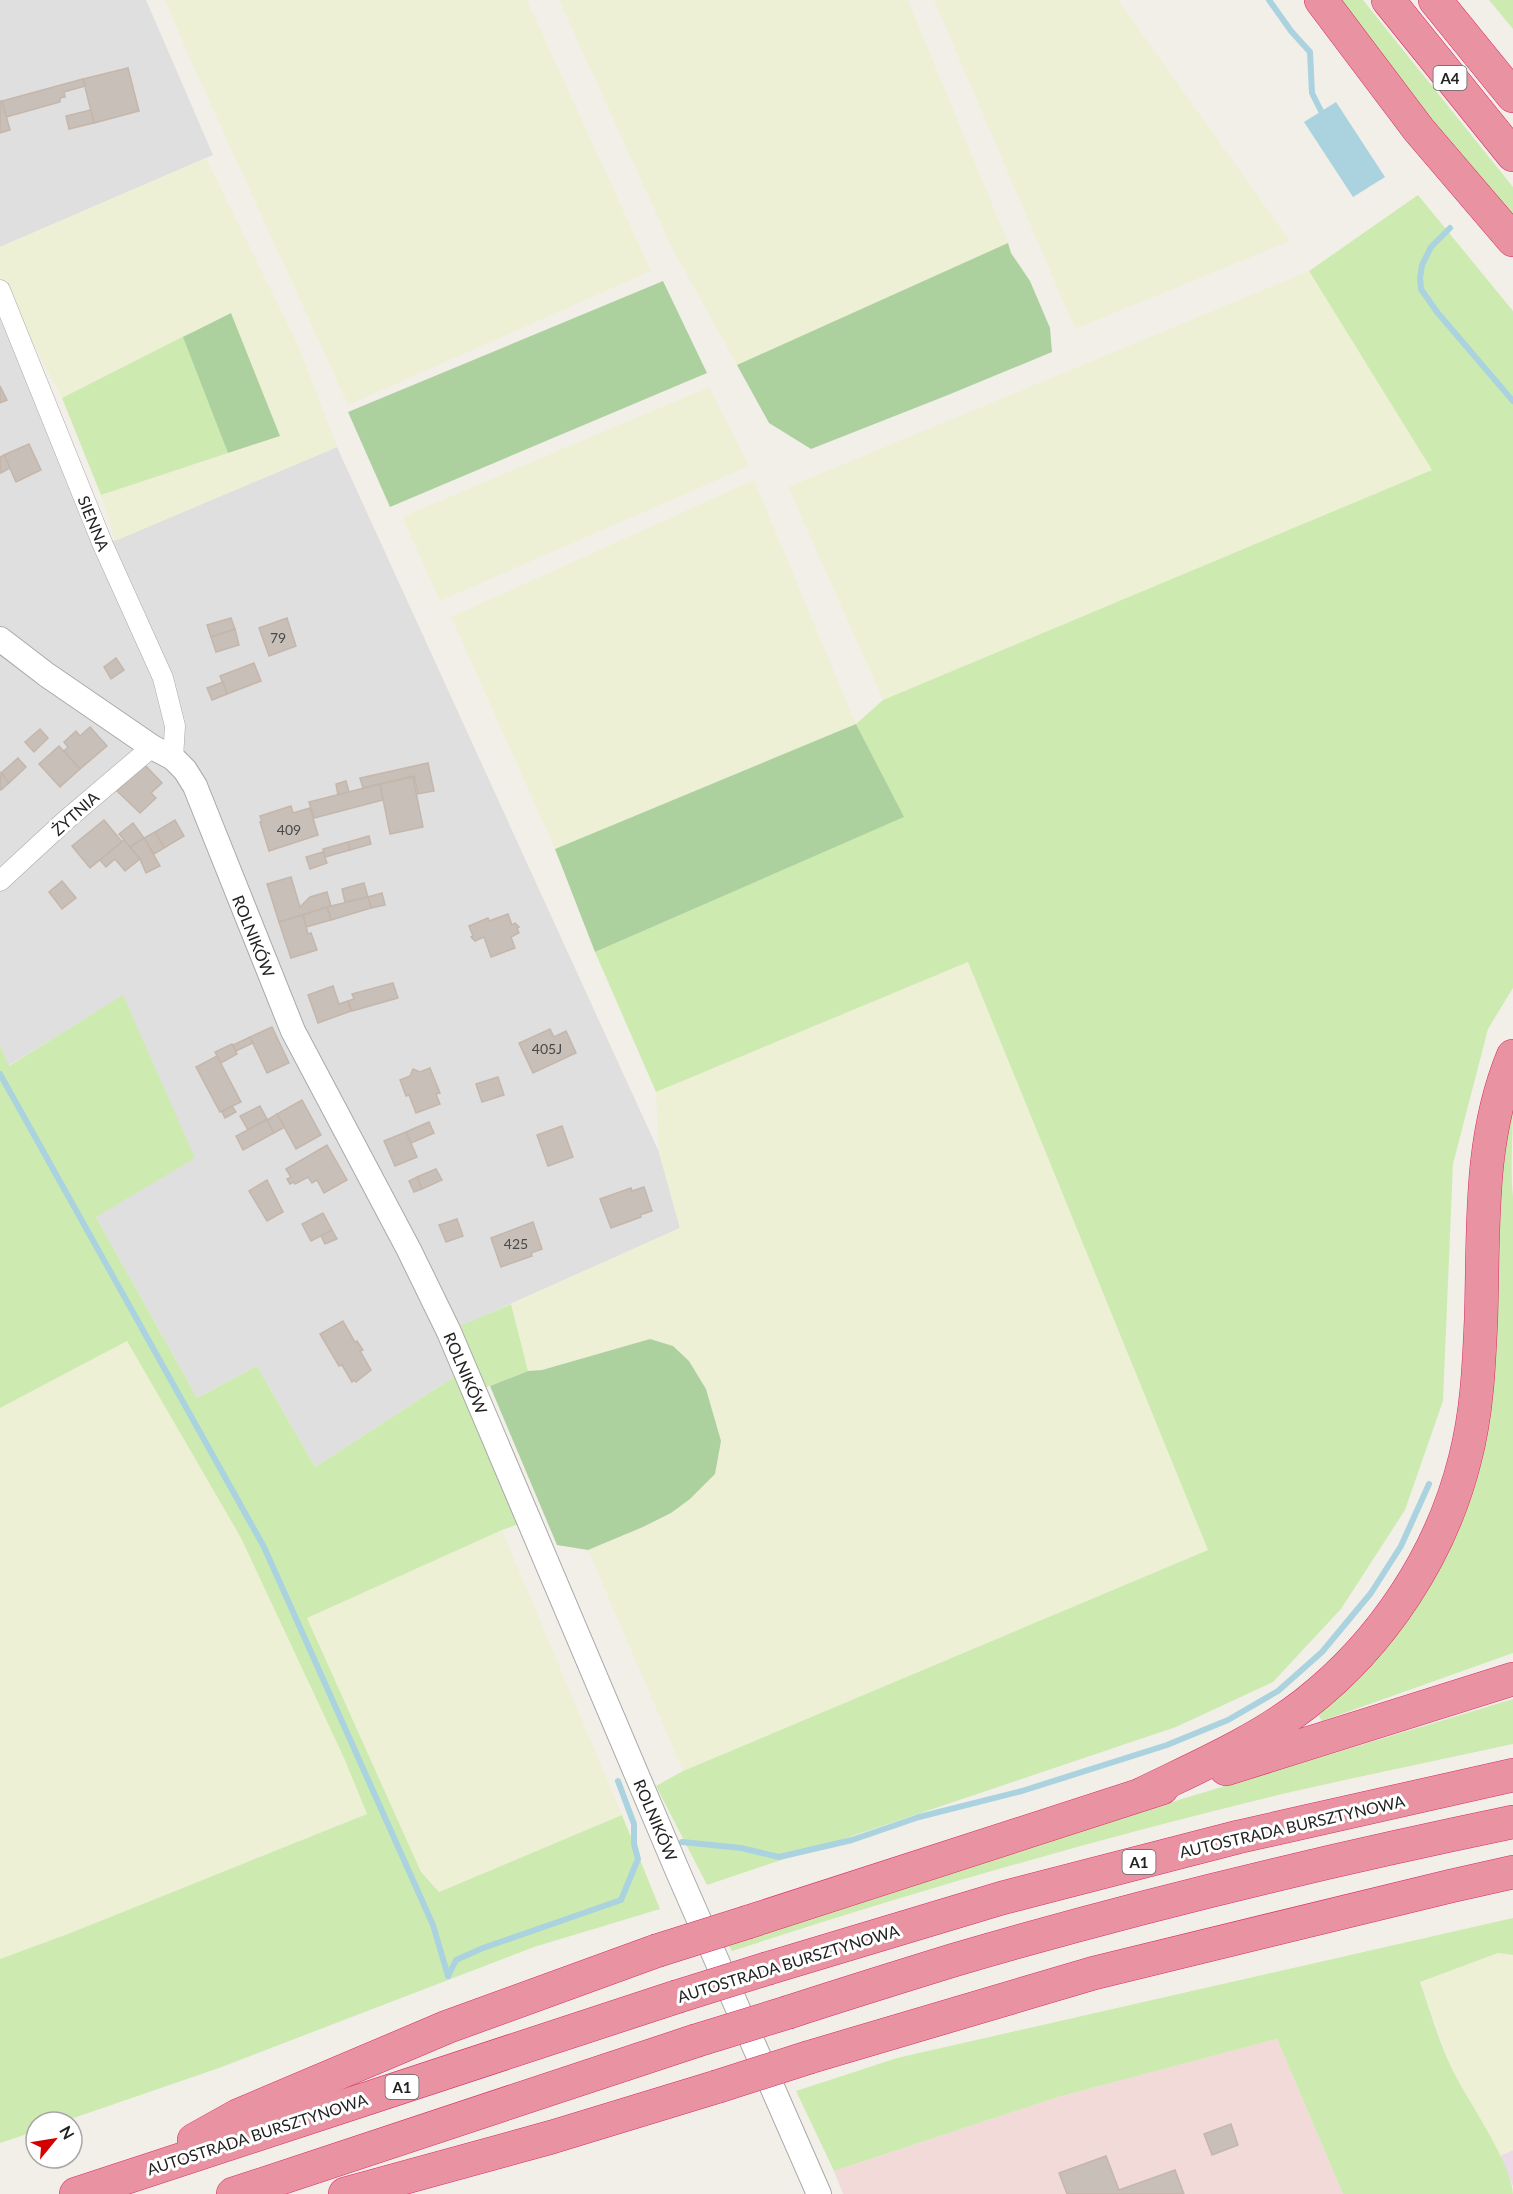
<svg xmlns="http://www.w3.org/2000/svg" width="1513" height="2194" font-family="Lato,sans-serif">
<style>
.residential{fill:#e0dfdf}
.commercial{fill:#f2dad9}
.industrial{fill:#ebdbe8}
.farmland{fill:#eef0d5}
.grass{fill:#cdebb0}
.forest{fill:#add19e}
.water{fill:#aad3df}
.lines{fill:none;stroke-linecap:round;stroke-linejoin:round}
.stream{stroke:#aad3df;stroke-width:6}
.building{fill:#c7bfb8;stroke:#c4b6ab;stroke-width:1.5}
.minor-casing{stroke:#a9a9a9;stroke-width:21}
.tertiary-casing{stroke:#a9a9a9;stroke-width:26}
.motorway-casing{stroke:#dc2a67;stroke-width:34}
.minor{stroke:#fff;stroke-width:20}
.tertiary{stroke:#fff;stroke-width:24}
.motorway{stroke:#e892a2;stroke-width:33}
.motorway-bridge-casing{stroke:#dc2a67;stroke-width:34;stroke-linecap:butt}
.motorway-bridge{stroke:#e892a2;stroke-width:33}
.labels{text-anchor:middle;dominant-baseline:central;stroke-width:6;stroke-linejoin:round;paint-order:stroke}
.number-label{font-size:14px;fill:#4b4948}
.shield{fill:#fff;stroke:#646464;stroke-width:1.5}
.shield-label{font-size:15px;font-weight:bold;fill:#222}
.street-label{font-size:16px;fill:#222;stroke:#fff}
</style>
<rect width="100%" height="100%" fill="#f2efe9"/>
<!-- residential -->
<g class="residential">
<path d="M0 0H146L213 155 0 247Z"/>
<path d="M0 290 103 545 337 447 659 1152 680 1228 461 1326 474 1364 315 1467 257 1366 197 1398 96 1217 123 996 8 1066 0 1046Z"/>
</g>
<!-- commercial -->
<path class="commercial" d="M1277 2039 1343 2194H843L834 2171 1058 2097Z"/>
<!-- industrial -->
<path class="industrial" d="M1513 2150V2186L1500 2156Z"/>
<!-- farmland -->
<g class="farmland">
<path d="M165 0H527L651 271 348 405 190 59Z"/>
<path d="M559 0H908L1008 243 737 365 672 248Z"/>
<path d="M934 0H1118L1290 241 1075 329Z"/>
<path d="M206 158 299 347 337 447 115 541 101 495 280 436 230 313 62 398 0 281V247Z"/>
<path d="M1309 271 1433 470 883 700 788 487Z"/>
<path d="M709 387 749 466 440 601 402 517Z"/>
<path d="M754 480 856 724 555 849 451 617Z"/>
<path d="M968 962 1208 1550 683 1771 588 1550 643 1527 671 1513 689 1361 673 1346 650 1339 542 1370 528 1371 511 1304 680 1228 659 1152 656 1092Z"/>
<path d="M127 1340 241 1538 344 1758 367 1814 73 1932 0 1959V1408Z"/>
<path d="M502 1530 622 1815 439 1892 421 1872 306 1618Z"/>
<path d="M1498 1953 1513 1955V2150L1500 2156 1451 2068 1420 1981Z"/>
</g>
<!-- grass -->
<g class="grass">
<path d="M1339 0H1363L1513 187V219L1396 77Z"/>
<path d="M1489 0H1513V29Z"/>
<path d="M1418 195 1513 311V988L1488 1029 1453 1164 1443 1401 1405 1510 1341 1609 1273 1682 1176 1727 707 1885 656 1786 683 1771 1208 1550 968 962 656 1092 595 952 903 817 856 724 883 700 1432 470 1309 271Z"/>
<path d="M190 333 228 453 101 495 62 398Z"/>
<path d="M123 995 195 1158 96 1217 197 1398 257 1366 315 1467 474 1364 460 1326 511 1304 528 1371 468 1394 519 1524 502 1530 307 1618 421 1872 439 1892 622 1815 660 1909 534 1947 219 2068 62 2122H36V2131L0 2143V1959L73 1932 367 1814 344 1758 241 1538 127 1341 0 1408V1046L9 1066Z"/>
<path d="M1513 1106C1513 1137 1510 1167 1513 1197V1653L1322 1721 1318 1714C1396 1650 1452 1571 1477 1472 1481 1459 1486 1445 1487 1432 1497 1323 1490 1214 1513 1106Z"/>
<path d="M1513 1699V1744C1439 1760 1365 1775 1291 1792 1103 1837 916 1891 732 1951L726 1941 927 1876Z"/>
<path d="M1513 1918V1955L1498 1953 1420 1982C1430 2010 1439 2042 1452 2069 1466 2098 1513 2165 1513 2194H1343L1277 2039 1058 2097 834 2171 796 2091 897 2058Z"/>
</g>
<!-- forest -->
<g class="forest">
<path d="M1008 243 1011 253 1030 281 1050 328 1052 352 948 395 811 449 769 423 737 365Z"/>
<path d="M663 281 707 373 390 507 348 412Z"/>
<path d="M231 313 280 436 228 453 183 337Z"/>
<path d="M856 724 904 817 595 952 555 849Z"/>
<path d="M650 1339 673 1346 689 1361 706 1389 721 1441 715 1474 690 1499 671 1513 643 1527 588 1550 557 1545 490 1386 528 1371 542 1370Z"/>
</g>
<!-- water -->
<path class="water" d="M1336 102 1385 177 1353 197 1304 122Z"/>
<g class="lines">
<!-- stream -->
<g class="stream">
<path d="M1269 0 1291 31 1310 52 1312 93 1321 111"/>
<path d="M1450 228 1431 247 1422 265 1420 278 1421 289 1437 312 1513 401"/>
<path d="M0 1074 264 1547 433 1925 448 1976"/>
<path d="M682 1842 741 1848 779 1857 852 1840 919 1817 1022 1791 1167 1745 1228 1720 1278 1691 1322 1652 1371 1593 1401 1546 1429 1484"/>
<path d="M448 1976 456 1960 483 1948 621 1900 638 1859 634 1844V1824L618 1781"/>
</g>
</g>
<!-- building -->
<g class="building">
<path d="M128 68 139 111 94 123 83 79Z"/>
<path d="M83 79 85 86 64 92 65 97 60 98V102L6 117 2 101Z"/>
<path d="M0 101H2L10 130 0 133Z"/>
<path d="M91 110 94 123 69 129 66 116Z"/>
<path d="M0 386 7 400 0 403Z"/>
<path d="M29 444 41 470 16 482 4 455Z"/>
<path d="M4 455 10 468 1 473 0 457Z"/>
<path d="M231 618 235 629 211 637 207 625Z"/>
<path d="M287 618 296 646 269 656 259 628Z"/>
<path d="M235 629 239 645 216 652 211 637Z"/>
<path d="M116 658 124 670 111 679 104 667Z"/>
<path d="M254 663 261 681 227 694 220 676Z"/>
<path d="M223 682 227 694 212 700 207 688Z"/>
<path d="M90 727 107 746 80 769 64 751 68 747 64 742 76 731 80 736Z"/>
<path d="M40 729 48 738 34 752 25 742Z"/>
<path d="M59 746 80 769 60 787 39 764Z"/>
<path d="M18 758 26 767 9 783 1 773Z"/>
<path d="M428 763 434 791 418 794 414 776 363 788 360 778Z"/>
<path d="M144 764 162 783 151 793 156 798 140 813 117 791Z"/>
<path d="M1 773 9 783 1 790 0 789Z"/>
<path d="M413 777 423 827 390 834 380 784Z"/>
<path d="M346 781 349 792 338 795 336 784Z"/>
<path d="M380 784 383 800 314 818 309 802Z"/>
<path d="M291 806 293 813 310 808 318 835 269 851 260 822H262L260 816Z"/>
<path d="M104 820 122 842 90 868 72 846Z"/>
<path d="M175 820 184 836 164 848 155 832Z"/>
<path d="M133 823 144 838 130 847 119 834Z"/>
<path d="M155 832 164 848 154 854 144 838Z"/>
<path d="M369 836 371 844 350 850 348 842Z"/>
<path d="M144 838 160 866 146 873 140 859 130 847Z"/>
<path d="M124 840 140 859 125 871 115 859 106 867 100 860Z"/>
<path d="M348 842 350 850 325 857 323 849Z"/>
<path d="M323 852 327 863 310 869 306 857Z"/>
<path d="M291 877 300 907 310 897 327 892 331 906 279 922 267 884Z"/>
<path d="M62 881 76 898 62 909 49 892Z"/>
<path d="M364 883 368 897 345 902 342 889Z"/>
<path d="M382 893 385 905 371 908 368 897Z"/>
<path d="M368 897 371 908 331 920 327 907Z"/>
<path d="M327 907 331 920 306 927 303 915Z"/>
<path d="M508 914 512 925 515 923 519 927 517 928 519 933 511 937 515 948 491 957 484 937 475 941 471 937 473 936 469 926 488 918 489 921Z"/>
<path d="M303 915 308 934 311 933 317 950 291 958 279 922Z"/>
<path d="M393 983 398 998 352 1011 348 1001 354 999 352 994Z"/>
<path d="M333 986 339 1004 348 1001 351 1011 318 1023 308 995Z"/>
<path d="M272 1027 289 1063 267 1073 250 1037Z"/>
<path d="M550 1029 554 1037 566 1031 576 1053 533 1073 519 1043Z"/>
<path d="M250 1037 253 1043 236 1051 233 1045Z"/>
<path d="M232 1044 237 1054 221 1063 215 1052Z"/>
<path d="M217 1056 241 1102 220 1112 196 1067Z"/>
<path d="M430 1068 440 1093 436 1094 440 1104 416 1113 409 1095 406 1096 400 1080 410 1076 413 1069 420 1072Z"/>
<path d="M498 1077 504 1095 482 1102 476 1084Z"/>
<path d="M302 1100 321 1135 296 1149 277 1114Z"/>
<path d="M232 1106 236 1112 225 1118 222 1112Z"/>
<path d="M260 1106 267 1119 248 1130 240 1116Z"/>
<path d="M277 1114 285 1127 274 1133 267 1120Z"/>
<path d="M267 1120 274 1133 243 1150 236 1136Z"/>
<path d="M429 1122 434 1133 411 1143 406 1132Z"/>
<path d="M562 1126 573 1157 548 1166 537 1135Z"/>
<path d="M406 1132 417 1157 395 1166 384 1141Z"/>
<path d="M327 1145 347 1180 324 1193 317 1180 312 1183 308 1177 295 1184 294 1182 290 1184 287 1179 291 1177 286 1169Z"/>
<path d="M436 1169 442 1180 422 1189 417 1177Z"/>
<path d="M417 1177 422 1189 414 1192 409 1181Z"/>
<path d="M267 1180 283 1212 267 1221 249 1191Z"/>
<path d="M644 1187 652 1211 640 1215 641 1217 611 1228 600 1199 631 1188 632 1191Z"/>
<path d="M323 1213 332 1230 311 1241 302 1224Z"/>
<path d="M457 1219 463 1236 446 1242 439 1225Z"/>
<path d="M533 1222 542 1249 531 1253 532 1256 501 1267 491 1238Z"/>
<path d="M332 1230 337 1239 325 1244 321 1236Z"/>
<path d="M343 1321 355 1342 357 1341 363 1350 360 1351 371 1370 356 1382 354 1380 352 1382 342 1365 339 1366 320 1334Z"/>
<path d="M1231 2124 1238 2145 1212 2155 1204 2134Z"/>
<path d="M1106 2156 1119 2190 1175 2170 1184 2194H1067L1059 2173Z"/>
</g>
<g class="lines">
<defs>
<g id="minor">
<path d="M0 290 103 545 163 678 175 726 173 758"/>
<path d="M0 881 66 820 152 747"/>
</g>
<path id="tertiary" d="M0 639 47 675 152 747 173 758 185 770 195 786 293 1031 409 1250 449 1332 678 1872 819 2194"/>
<g id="motorway">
<path d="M1321 0 1419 130 1513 240"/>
<path d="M1388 0 1513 155"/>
<path d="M1435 0 1513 96"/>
<path d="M1226 1769 1513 1679"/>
<path d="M1142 1794C1197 1767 1256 1742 1305 1704 1383 1643 1441 1555 1465 1459 1477 1413 1479 1366 1481 1319 1484 1230 1478 1141 1513 1056"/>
<path d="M748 1922 1162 1788"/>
<path d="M769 1968 1002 1898 1238 1837 1513 1775"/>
<path d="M789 2012C844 1994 899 1977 954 1960 1138 1906 1325 1861 1513 1822"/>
<path d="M810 2057 1094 1973 1451 1886 1513 1872"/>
<path d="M194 2140 237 2116 447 2027 656 1951"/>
<path d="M76 2194 676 1997"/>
<path d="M233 2194 695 2041"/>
<path d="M345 2194 552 2137 716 2087"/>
</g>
</defs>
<!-- minor casing -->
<use href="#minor" class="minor-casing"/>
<!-- tertiary casing -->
<use href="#tertiary" class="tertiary-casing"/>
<!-- motorway casing -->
<use href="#motorway" class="motorway-casing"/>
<!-- minor -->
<use href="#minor" class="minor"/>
<!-- tertiary -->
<use href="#tertiary" class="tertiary"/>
<!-- motorway -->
<use href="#motorway" class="motorway"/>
<defs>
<g id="motorway-bridge">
<path d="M656 1951 748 1922"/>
<path d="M676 1997 769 1968"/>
<path d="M695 2041 789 2012"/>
<path d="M716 2087 810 2057"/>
</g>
</defs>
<!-- motorway-bridge casing -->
<use href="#motorway-bridge" class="motorway-bridge-casing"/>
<!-- motorway-bridge -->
<use href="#motorway-bridge" class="motorway-bridge"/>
</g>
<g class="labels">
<!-- number labels -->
<g class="number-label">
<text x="278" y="637">79</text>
<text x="289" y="829">409</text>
<text x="547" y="1048">405J</text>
<text x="516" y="1243">425</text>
</g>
<!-- shield labels -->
<g class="shield">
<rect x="1433.5" y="66" width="33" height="24" rx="4.5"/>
<rect x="1122.5" y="1850" width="33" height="24" rx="4.5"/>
<rect x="385.5" y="2075" width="33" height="24" rx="4.5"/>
</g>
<g class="shield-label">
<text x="1450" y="78">A4</text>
<text x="1139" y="1862">A1</text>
<text x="402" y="2087">A1</text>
</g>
<!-- street labels -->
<g class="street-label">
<text transform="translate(94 523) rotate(68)">SIENNA</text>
<text transform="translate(75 813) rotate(-42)">ŻYTNIA</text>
<text transform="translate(254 936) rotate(68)">ROLNIKÓW</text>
<text transform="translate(466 1373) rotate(67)">ROLNIKÓW</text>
<text transform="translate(656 1820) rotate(67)">ROLNIKÓW</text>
<text transform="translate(1292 1826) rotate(-13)">AUTOSTRADA BURSZTYNOWA</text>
<text transform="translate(788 1963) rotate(-17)">AUTOSTRADA BURSZTYNOWA</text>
<text transform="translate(257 2134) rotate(-18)">AUTOSTRADA BURSZTYNOWA</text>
</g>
</g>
<!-- north arrow -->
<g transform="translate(54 2140) rotate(60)"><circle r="28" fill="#ffffff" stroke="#a7a7a7" stroke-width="1.5"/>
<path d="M0-4.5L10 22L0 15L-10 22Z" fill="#d40000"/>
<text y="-9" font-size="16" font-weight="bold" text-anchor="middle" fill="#222222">N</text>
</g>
</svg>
